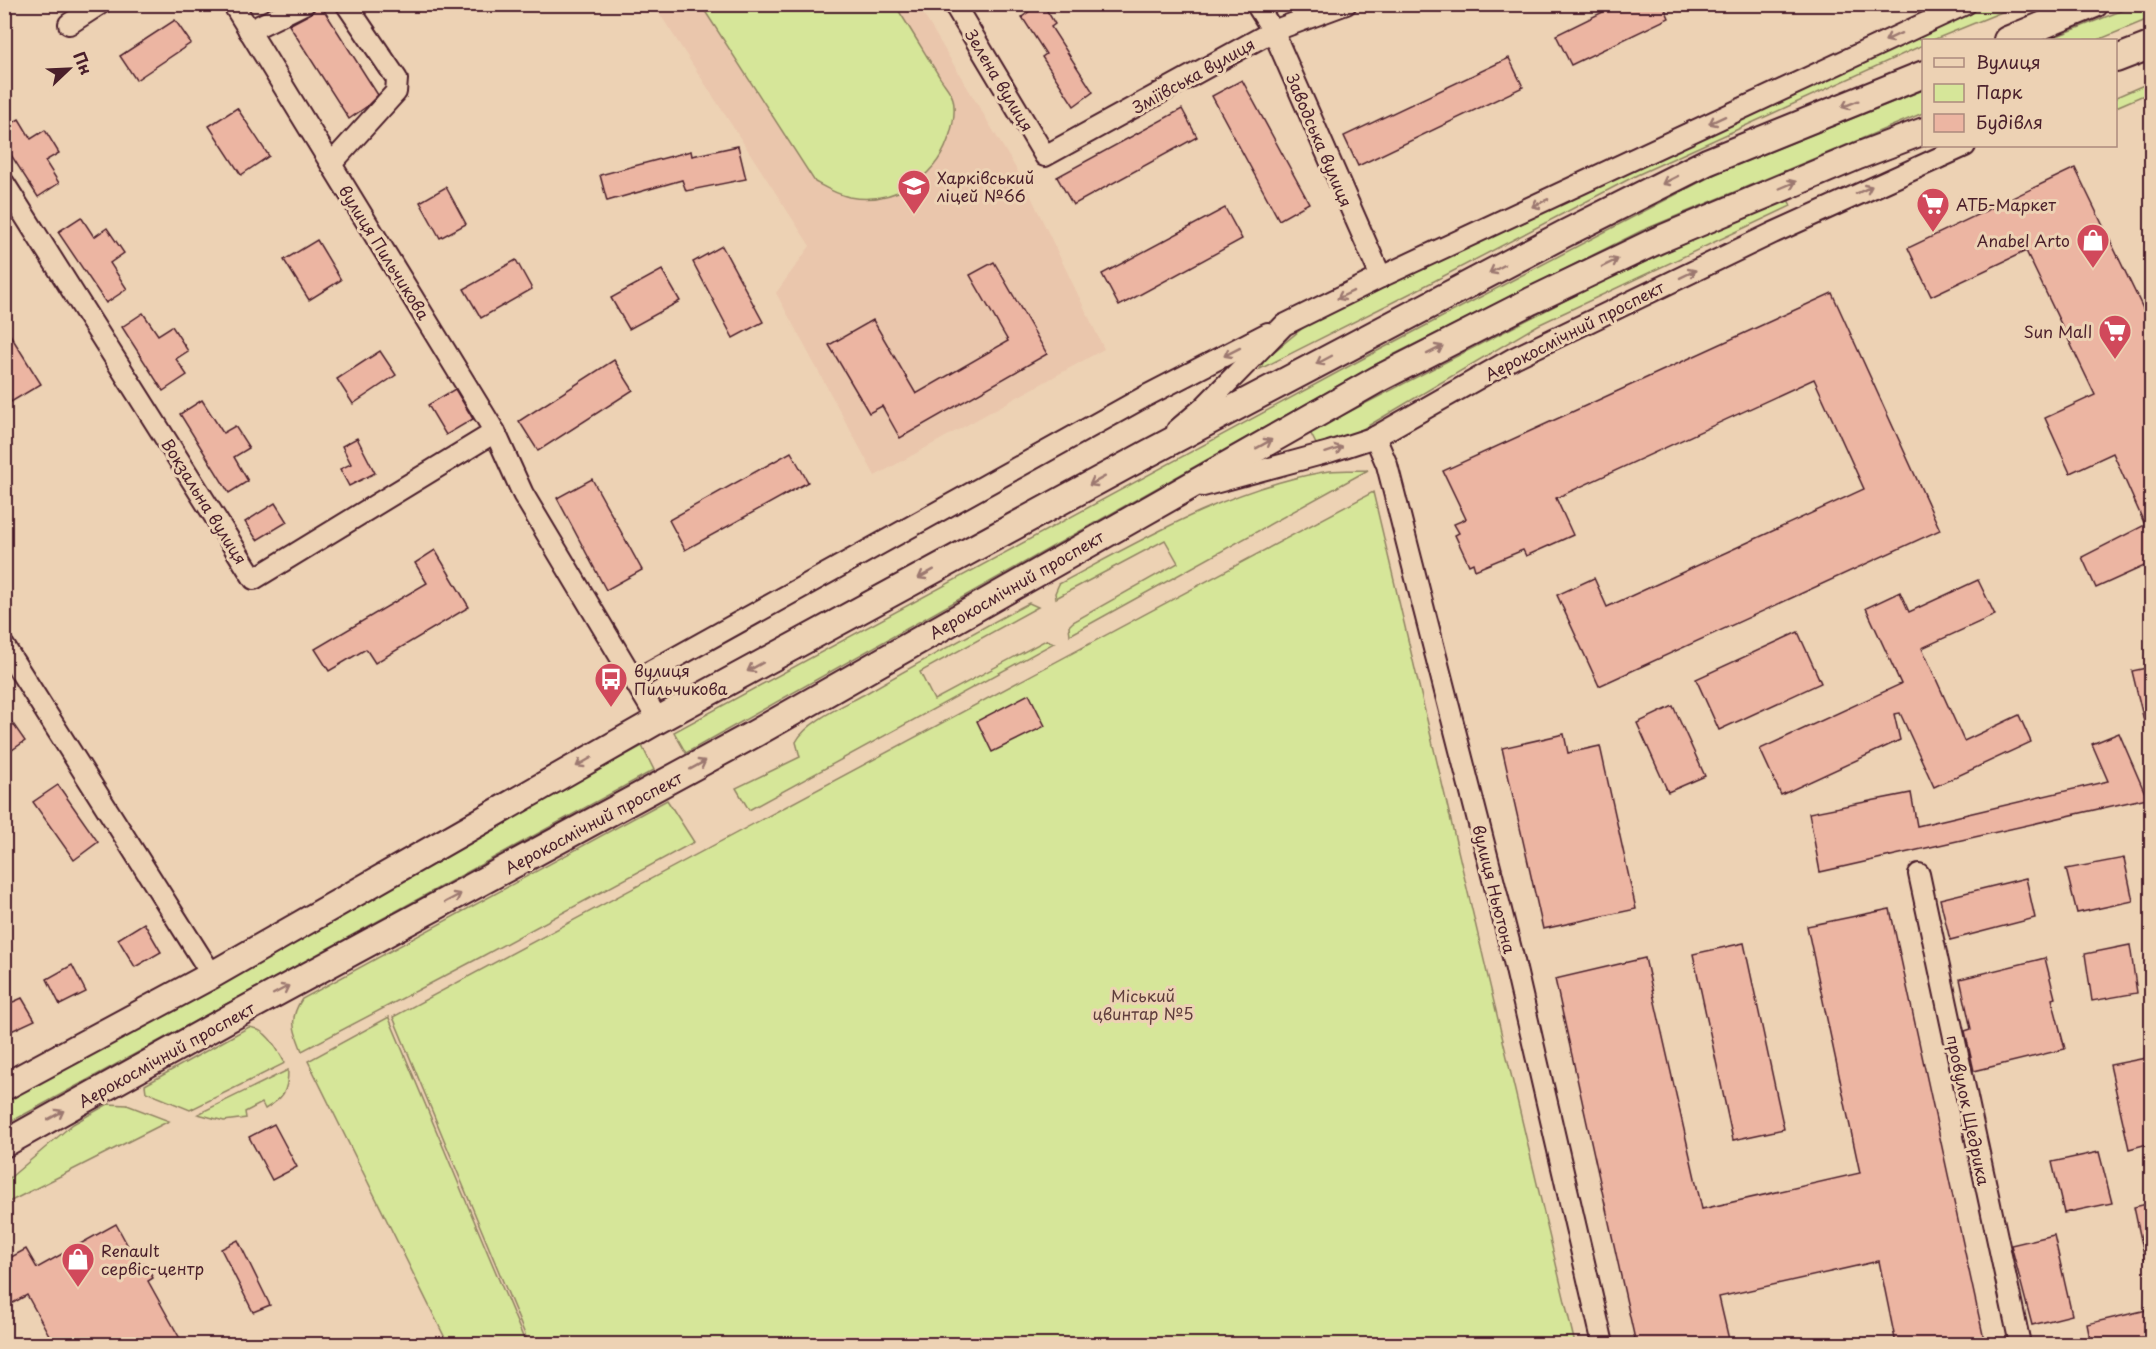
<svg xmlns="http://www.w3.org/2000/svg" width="2156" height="1349" font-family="'Playpen Sans',sans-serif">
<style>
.built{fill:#eac6ac}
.green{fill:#d6e699;stroke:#908262;stroke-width:1.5}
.building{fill:#ecb5a2;stroke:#4a1f2b;stroke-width:1.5}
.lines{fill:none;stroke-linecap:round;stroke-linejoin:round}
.minor-casing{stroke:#4a1f2b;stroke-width:24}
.major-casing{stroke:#4a1f2b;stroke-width:30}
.minor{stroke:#edd2b4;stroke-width:20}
.major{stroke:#edd2b4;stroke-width:26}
.oneway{stroke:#9c7870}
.labels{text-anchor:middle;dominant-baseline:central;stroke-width:6;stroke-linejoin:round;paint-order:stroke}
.street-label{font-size:16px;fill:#4a1f2b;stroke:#edd2b4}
.poi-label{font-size:16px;fill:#4a1f2b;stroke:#edd2b4;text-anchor:start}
.park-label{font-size:16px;fill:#5f3d3c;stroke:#edd2b4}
</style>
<rect width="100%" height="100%" fill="#edd2b4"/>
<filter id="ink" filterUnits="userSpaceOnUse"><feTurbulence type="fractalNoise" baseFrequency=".0167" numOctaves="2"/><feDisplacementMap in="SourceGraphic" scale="12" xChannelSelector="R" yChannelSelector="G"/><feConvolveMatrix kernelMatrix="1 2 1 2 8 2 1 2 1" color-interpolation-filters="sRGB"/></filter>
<g filter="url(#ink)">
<!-- built -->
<path class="built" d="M654 5H918L1024 182 1104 349 875 476 776 293 810 246Z"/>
<!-- green -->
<g class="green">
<path d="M701 5H895C910 28 924 52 939 76 943 83 951 91 953 99 956 112 952 129 948 140 934 180 891 205 849 197 836 194 826 188 815 182Z"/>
<path d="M1985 5H2019L1933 40H1924L1923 45 1637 175 1415 291 1260 369 1265 359 1310 322 1819 77Z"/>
<path d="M2136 5H2151V18L2098 40H2047Z"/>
<path d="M2151 82V92L2116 107V97Z"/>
<path d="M1923 90V113L1641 231 1391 356 686 753 674 732 1366 357 1717 173Z"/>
<path d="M1787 197 1791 206 1538 325 1346 439 1316 444 1310 432 1595 285Z"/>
<path d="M1368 470 1070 635 1069 626 1073 622 1178 563 1165 540 1056 598 1055 593 1059 584C1143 539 1228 489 1323 472 1337 469 1353 471 1368 470Z"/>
<path d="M1373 492 1575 1344H529L393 1017Z"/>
<path d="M1029 603 1038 607 920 672 934 700 1046 640 1054 643 749 810 736 788 800 757 796 742C806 722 843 706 863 695 918 663 973 633 1029 603Z"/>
<path d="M642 746 654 770 5 1125V1096Z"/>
<path d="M667 800 694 842 479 958 302 1051C294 1030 288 1020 302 999Z"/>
<path d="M389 1017V1018L526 1344H448L308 1061Z"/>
<path d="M249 1027C268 1030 276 1047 285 1063L190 1110 146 1092 145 1085Z"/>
<path d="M288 1070C288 1092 283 1098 265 1109L262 1103 245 1112 246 1118 224 1121 198 1114Z"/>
<path d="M108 1104 127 1105 169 1121 5 1204V1182L73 1124Z"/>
</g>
<!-- building -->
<g class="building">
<path d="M316 4H320L378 95 366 107 349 119 289 25 310 14 314 10Z"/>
<path d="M1039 4H1043L1055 24 1051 27 1093 92 1074 106 1042 57 1046 54 1022 17Z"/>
<path d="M1619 4H1663L1669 18 1571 65 1556 35Z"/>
<path d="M175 20 191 43 136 80 120 56Z"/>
<path d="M1509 58 1523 87 1358 166 1344 136Z"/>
<path d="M1242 80 1309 203 1279 220 1212 96Z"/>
<path d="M237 108 269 156 241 175 209 126Z"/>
<path d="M1182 109 1197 137 1073 205 1057 177Z"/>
<path d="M19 119 31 139 45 130 59 153 45 161 59 183 38 197 4 144V128Z"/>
<path d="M738 146 746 179 686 191 682 180 607 201 600 175 691 151 692 156Z"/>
<path d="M2075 168 2151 325V563L2096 588 2082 557 2145 525 2113 453 2070 473 2045 418 2095 395 2026 251 1931 296 1908 248Z"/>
<path d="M446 187 466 224 440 238 420 202Z"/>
<path d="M1225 208 1242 239 1119 306 1102 274Z"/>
<path d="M81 217 94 237 107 228 124 253 110 263 127 289 106 303 58 232Z"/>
<path d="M317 240 341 280 309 300 284 260Z"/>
<path d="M722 246 763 322 733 338 693 262Z"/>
<path d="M516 260 532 289 481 318 464 289Z"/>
<path d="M994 262 1047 354 900 438 882 406 869 413 829 345 873 320 916 394 1008 341 970 275Z"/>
<path d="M662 270 680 301 629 329 611 298Z"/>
<path d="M1832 293 1940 530 1599 686 1557 595 1594 578 1607 607 1864 489 1814 379 1556 498 1573 535 1526 556 1523 550 1475 570 1473 563 1469 565 1455 535 1459 533 1454 524 1466 519 1443 471Z"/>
<path d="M143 313 158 335 172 326 188 351 176 359 187 375 163 391 122 327Z"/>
<path d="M4 325 41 384 11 402 4 391Z"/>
<path d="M380 351 396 375 353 404 337 379Z"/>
<path d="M614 360 633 390 538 451 519 421Z"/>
<path d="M455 389 473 419 446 435 428 405Z"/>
<path d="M202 400 223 433 235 426 249 448 234 457 248 481 229 493 180 414Z"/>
<path d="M357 438 375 473 349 486 340 469 351 464 342 446Z"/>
<path d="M791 452 808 482 685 550 669 520Z"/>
<path d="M592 479 642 570 606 590 557 498Z"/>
<path d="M275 503 287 522 257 540 245 522Z"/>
<path d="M435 550 469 607 375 663 366 649 329 671 315 649 427 583 415 563Z"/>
<path d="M1978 580 1995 615 1922 648 1964 741 2019 715 2031 742 1934 787 1900 713 1894 714 1900 740 1781 795 1760 749 1901 684 1866 608 1900 592 1909 612Z"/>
<path d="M1798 632 1821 683 1719 730 1696 679Z"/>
<path d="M2151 667V728L2146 729 2132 671Z"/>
<path d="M1029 694 1045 726 992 752 977 721Z"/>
<path d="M1673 706 1705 776 1668 792 1637 723Z"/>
<path d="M4 711 25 741 12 750 4 740Z"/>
<path d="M2119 733 2147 798 1820 872 1809 813 1911 793 1917 826 2108 781 2092 744Z"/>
<path d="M1564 734 1568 753 1600 746 1636 909 1543 929 1502 748Z"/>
<path d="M58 785 98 842 74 860 33 802Z"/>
<path d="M2124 858 2133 901 2077 913 2066 869Z"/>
<path d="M2026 878 2035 918 1950 940 1940 899Z"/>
<path d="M1890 909 1985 1344H1896L1879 1261 1719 1297 1730 1344H1636L1555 979 1645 958 1702 1209 1860 1173 1807 926Z"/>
<path d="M144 923 161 952 135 967 118 939Z"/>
<path d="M1744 943 1784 1129 1733 1140 1693 954Z"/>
<path d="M2130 945 2137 993 2092 1001 2085 954Z"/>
<path d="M2045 958 2055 998 2052 999 2065 1049 1974 1071 1965 1031 1971 1029 1960 979Z"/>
<path d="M72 965 86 992 60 1005 47 979Z"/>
<path d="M22 998 35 1020 9 1032 4 1024V1006Z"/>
<path d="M2151 1057V1143L2129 1149 2110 1065Z"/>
<path d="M274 1124 297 1167 272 1180 249 1137Z"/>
<path d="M2099 1152 2112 1203 2064 1213 2052 1162Z"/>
<path d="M2151 1203V1259H2145L2134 1207Z"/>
<path d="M116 1224 139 1266 144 1263 153 1278 148 1281 183 1344H54L27 1295 4 1308V1261L26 1249 37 1268Z"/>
<path d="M2054 1235 2072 1315 2032 1325 2011 1245Z"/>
<path d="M238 1240 270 1305 253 1312 221 1249Z"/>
<path d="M2151 1309V1341L2145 1342V1344H2091L2087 1324Z"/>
</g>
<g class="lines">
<defs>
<g id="minor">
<path d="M233 4 495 432 523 494 658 720"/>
<path d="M954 4 1045 156 1273 31 1346 4"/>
<path d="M1256 4 1273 31 1381 277"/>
<path d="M69 24 100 4"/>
<path d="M249 31 304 4"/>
<path d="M331 164 396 92 397 79 346 4"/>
<path d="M4 183 254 579 495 432"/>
<path d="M1177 430 1204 407 1284 325 1381 277 1966 4"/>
<path d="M1375 437 1387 465 1514 961 1603 1344"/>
<path d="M1203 486 1329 452 1375 437 1514 358 1773 233 1965 146"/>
<path d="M4 646 212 975"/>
<path d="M635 680 1146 396 1268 333"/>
<path d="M1919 874 2020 1344"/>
</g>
<g id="major">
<path d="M2007 40 2095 4"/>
<path d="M2116 59 2152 45"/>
<path d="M4 1087 212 975 658 720 1149 453 1564 234 1707 162 1924 74"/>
<path d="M4 1144 230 1018 756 733 1380 378 1531 301 1656 241 1858 156 1924 131"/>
</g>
</defs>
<!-- minor casing -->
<use href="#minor" class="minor-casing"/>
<!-- major casing -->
<use href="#major" class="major-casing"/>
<!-- minor -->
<use href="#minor" class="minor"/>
<!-- major -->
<use href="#major" class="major"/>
</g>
<!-- one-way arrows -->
<defs><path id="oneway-shaft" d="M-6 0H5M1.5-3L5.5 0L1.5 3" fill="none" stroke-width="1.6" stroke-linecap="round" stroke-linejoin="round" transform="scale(1.5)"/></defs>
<g class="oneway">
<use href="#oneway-shaft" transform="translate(1893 37) rotate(155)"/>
<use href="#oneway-shaft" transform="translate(1850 104) rotate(158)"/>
<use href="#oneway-shaft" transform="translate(1717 120) rotate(155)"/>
<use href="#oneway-shaft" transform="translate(1670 180) rotate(153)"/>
<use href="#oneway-shaft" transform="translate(1788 185) rotate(-23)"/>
<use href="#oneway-shaft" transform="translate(1864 190) rotate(-25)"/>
<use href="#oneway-shaft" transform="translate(1540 203) rotate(155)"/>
<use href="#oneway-shaft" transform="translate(1610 263) rotate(-26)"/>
<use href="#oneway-shaft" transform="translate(1497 269) rotate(152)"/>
<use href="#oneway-shaft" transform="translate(1688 274) rotate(-26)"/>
<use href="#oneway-shaft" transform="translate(1345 295) rotate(154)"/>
<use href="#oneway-shaft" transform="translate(1435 350) rotate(-27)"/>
<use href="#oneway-shaft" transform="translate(1232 352) rotate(153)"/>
<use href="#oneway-shaft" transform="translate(1324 360) rotate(152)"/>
<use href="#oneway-shaft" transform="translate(1264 444) rotate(-29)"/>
<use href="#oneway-shaft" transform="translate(1334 450) rotate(-18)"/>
<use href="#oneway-shaft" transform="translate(1097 481) rotate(151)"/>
<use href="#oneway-shaft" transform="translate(926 574) rotate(151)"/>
<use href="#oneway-shaft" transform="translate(755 667) rotate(151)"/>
<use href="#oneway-shaft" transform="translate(584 762) rotate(150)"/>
<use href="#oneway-shaft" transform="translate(698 765) rotate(-29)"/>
<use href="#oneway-shaft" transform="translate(453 898) rotate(-28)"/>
<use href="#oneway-shaft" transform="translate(281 990) rotate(-28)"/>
<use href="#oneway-shaft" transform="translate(56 1115) rotate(-29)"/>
</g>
</g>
<!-- icons -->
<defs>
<symbol id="school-pin" viewBox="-11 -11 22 30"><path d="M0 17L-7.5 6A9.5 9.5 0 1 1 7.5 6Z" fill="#d1495b" stroke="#edd2b4"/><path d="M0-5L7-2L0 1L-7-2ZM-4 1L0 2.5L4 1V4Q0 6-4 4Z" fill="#fff"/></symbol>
<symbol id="supermarket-pin" viewBox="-11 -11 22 30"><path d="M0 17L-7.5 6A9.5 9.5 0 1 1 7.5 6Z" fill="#d1495b" stroke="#edd2b4"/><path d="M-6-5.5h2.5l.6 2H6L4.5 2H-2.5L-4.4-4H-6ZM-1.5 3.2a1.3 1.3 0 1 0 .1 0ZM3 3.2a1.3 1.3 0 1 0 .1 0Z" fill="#fff"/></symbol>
<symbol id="shop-pin" viewBox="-11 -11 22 30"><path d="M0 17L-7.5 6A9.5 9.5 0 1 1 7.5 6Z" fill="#d1495b" stroke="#edd2b4"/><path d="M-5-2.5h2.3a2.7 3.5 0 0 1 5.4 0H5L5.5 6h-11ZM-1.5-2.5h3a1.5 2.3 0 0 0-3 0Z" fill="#fff"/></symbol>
<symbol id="bus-pin" viewBox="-11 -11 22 30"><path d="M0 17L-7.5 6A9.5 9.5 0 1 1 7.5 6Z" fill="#d1495b" stroke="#edd2b4"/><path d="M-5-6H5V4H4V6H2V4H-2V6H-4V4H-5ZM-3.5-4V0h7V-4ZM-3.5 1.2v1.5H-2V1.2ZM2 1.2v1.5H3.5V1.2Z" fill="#fff"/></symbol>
</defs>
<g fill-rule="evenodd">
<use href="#school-pin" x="895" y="167" width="38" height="52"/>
<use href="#supermarket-pin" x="1914" y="185" width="38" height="52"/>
<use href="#shop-pin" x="2074" y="221" width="38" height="52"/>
<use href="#supermarket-pin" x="2096" y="312" width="38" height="52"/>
<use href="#bus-pin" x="592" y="660" width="38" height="52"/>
<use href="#shop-pin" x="59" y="1240" width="38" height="52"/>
</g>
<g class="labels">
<!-- street labels -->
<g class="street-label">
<text transform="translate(1193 75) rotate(-29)">Зміївська вулиця</text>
<text transform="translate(1000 80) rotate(59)">Зелена вулиця</text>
<text transform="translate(1320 140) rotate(67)">Заводська вулиця</text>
<text transform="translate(385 252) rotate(58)">вулиця Пильчикова</text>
<text transform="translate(1574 330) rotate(-27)">Аерокосмічний проспект</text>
<text transform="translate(205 501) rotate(58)">Вокзальна вулиця</text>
<text transform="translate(1016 584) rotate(-30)">Аерокосмічний проспект</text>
<text transform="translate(593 822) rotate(-28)">Аерокосмічний проспект</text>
<text transform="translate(1495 889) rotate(76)">вулиця Ньютона</text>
<text transform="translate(166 1054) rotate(-29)">Аерокосмічний проспект</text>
<text transform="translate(1969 1110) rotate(78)">провулок Щедрика</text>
</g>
<!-- poi labels -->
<g class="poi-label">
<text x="937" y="177">Харківський<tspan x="937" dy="18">ліцей №66</tspan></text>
<text x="1956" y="204">АТБ-Маркет</text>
<text x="2070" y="240" text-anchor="end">Anabel Arto</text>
<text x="2092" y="331" text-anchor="end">Sun Mall</text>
<text x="634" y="670">вулиця<tspan x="634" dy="18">Пильчикова</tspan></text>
<text x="101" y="1250">Renault<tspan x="101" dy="18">сервіс-центр</tspan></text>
</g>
<!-- park labels -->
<g class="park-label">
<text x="1143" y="995">Міський<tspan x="1143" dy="18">цвинтар №5</tspan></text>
</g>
</g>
<!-- margin -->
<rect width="2156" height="1349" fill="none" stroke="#edd2b4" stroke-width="24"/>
<rect x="12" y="12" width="2132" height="1325" fill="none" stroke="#4a1f2b" stroke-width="2" filter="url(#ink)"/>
<!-- legend -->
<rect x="1922" y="39" width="195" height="108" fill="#edd2b4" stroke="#ac8a7d" stroke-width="1.5"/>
<rect x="1934" y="58" width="30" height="9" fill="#edd2b4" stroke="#ac8a7d" stroke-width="1.5"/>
<text x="1976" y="69" font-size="18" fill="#4a1f2b">Вулиця</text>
<rect x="1934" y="84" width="30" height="18" fill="#d6e699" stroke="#ac8a7d" stroke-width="1.5"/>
<text x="1976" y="99" font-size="18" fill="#4a1f2b">Парк</text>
<rect x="1934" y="114" width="30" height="18" fill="#ecb5a2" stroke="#ac8a7d" stroke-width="1.5"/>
<text x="1976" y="129" font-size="18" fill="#4a1f2b">Будівля</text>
<!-- north arrow -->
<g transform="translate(69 69) rotate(67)" stroke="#edd2b4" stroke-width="4.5" paint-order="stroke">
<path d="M0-4.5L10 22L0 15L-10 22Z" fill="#4a1f2b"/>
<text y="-9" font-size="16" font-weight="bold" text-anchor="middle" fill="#4a1f2b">Пн</text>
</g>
</svg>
